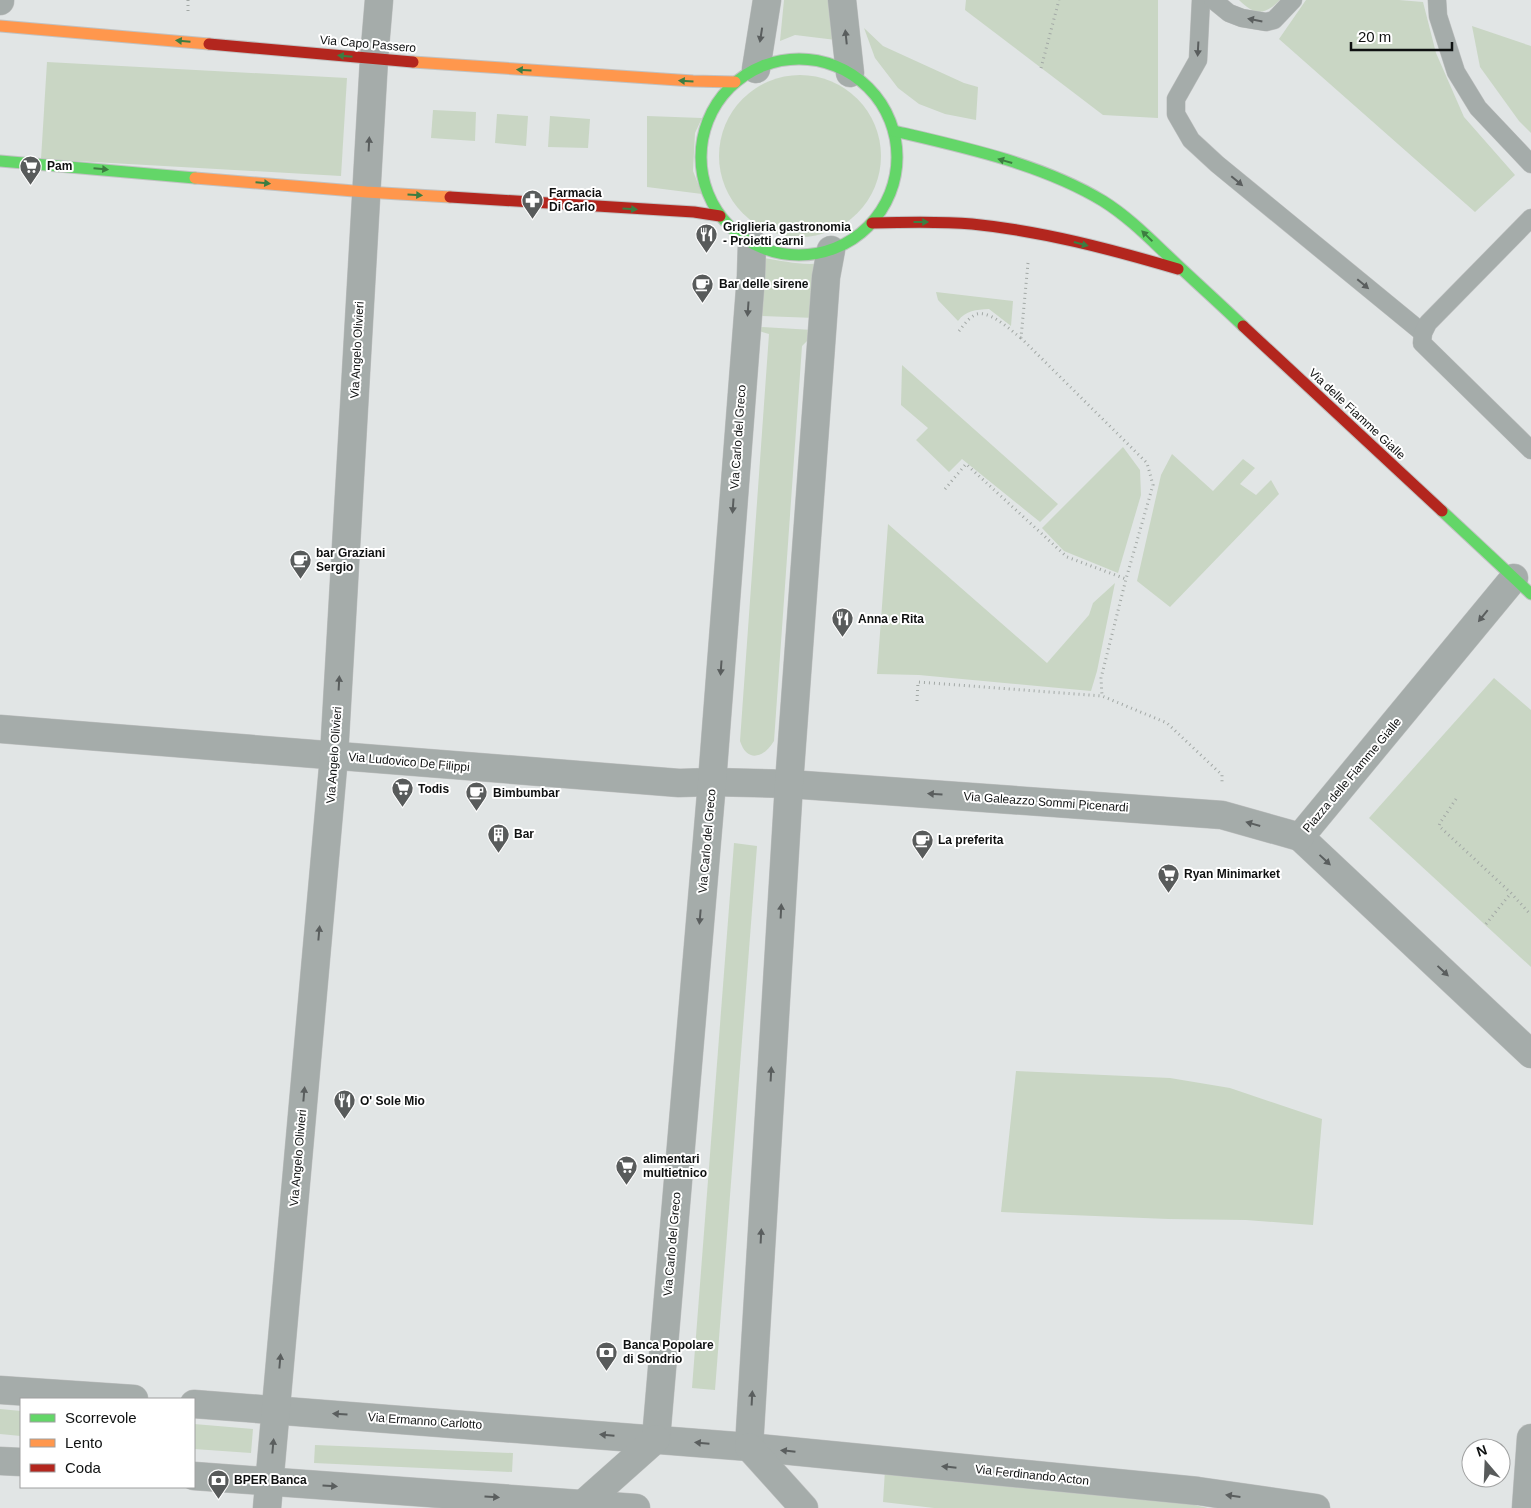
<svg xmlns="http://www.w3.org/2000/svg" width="1531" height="1508" font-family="Helvetica,sans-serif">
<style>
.green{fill:#c9d6c4}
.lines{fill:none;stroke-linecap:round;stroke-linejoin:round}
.lane-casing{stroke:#c0c2c2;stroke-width:19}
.street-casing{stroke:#c0c2c2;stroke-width:29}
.fast-casing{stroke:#c0c2c2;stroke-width:13}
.slow-casing{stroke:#c0c2c2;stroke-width:13}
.jam-casing{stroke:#c0c2c2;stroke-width:13}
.path{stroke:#a2a8a5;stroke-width:3;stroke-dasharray:1 4;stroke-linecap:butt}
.lane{stroke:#a5acaa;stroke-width:18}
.street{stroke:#a5acaa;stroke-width:28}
.fast{stroke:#63d668;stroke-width:11}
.slow{stroke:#ff974d;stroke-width:11}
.jam{stroke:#b3261e;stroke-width:11}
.oneway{fill:#5a5e5e}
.oneway2{fill:#3d7d41}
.labels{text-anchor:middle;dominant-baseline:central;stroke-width:4;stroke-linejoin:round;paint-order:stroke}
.street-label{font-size:12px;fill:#0f1111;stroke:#fff}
.poi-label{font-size:12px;font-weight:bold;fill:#0f1111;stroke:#fff;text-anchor:start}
</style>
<rect width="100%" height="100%" fill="#e1e5e5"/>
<!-- green -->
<g class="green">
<path d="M784 0H836V40L795 35 780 41Z"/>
<path d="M966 0H1158V118L1103 115 965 10Z"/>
<path d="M1239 0H1280C1264 16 1254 15 1239 0Z"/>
<path d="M1306 0H1399L1423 2 1436 53 1464 117 1515 175 1475 212 1279 39Z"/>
<path d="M1472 26 1531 46V133L1519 121 1480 67Z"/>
<path d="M864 28 883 46 964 83 978 87 976 120 945 114 919 104 898 88 875 58Z"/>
<path d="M47 62 347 78 341 176 41 159Z"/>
<circle cx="800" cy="156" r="81"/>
<path d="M433 110 476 112 475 141 431 138Z"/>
<path d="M497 114 528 116 526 146 495 143Z"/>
<path d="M550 116 590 119 588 148 548 147Z"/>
<path d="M647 116 702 118 695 133 693 171 702 194 647 187Z"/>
<path d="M764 258C784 261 802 266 823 263L815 318 761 316Z"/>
<path d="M936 292 1013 301 1011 326 989 309C976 310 966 310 958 321L938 300Z"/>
<path d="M760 327 813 330V335L802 346 774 741C764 758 747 763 740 741L769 334 759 331Z"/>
<path d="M902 365 1058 504 1040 522 962 459 949 472 916 440 928 428 901 405Z"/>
<path d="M1123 447 1140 470 1141 495 1118 573 1064 551 1042 528Z"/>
<path d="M1172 454 1213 491 1243 459 1255 468 1240 484 1256 495 1271 480 1279 494 1170 607 1137 581 1161 475Z"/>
<path d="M888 524 1047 663 1089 615 1093 603 1115 583 1097 671 1091 691 919 675 877 674Z"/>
<path d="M1494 678 1531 710V967L1369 818Z"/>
<path d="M734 843 757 846 715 1390 692 1388Z"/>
<path d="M1016 1071 1170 1078 1230 1088 1322 1119 1313 1225 1246 1220 1168 1219 1001 1212Z"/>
<path d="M0 1409 21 1411V1436L0 1434Z"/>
<path d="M194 1424 253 1429 251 1453 194 1449Z"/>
<path d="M315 1445 513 1453 512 1472 314 1463Z"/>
<path d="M885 1470 1153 1496 1208 1508H934L883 1502Z"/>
</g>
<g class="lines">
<defs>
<g id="lane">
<path d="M1201 0 1198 60 1176 99V114L1191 140 1217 164 1423 333"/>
<path d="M1213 0 1229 13 1242 18 1266 22 1274 20 1293 0"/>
<path d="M1437 0 1438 16 1456 72 1478 108 1531 164"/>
<path d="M1531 218 1428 323 1423 333 1422 343 1531 450"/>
</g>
<g id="street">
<path d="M842 0 850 73"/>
<path d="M0 1V0"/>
<path d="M756 69 767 0"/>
<path d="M1514 578 1300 837 1531 1054"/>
<path d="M0 729 679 783 712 782 789 784 1222 815 1300 837"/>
<path d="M0 1390 134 1399"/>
<path d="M194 1404 749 1447 1198 1491 1316 1508"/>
<path d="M656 1439 712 782 751 276 752 243"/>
<path d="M749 1447 789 784 826 277 831 250"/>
<path d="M749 1447 804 1508"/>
<path d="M0 1461 21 1462"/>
<path d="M194 1476 636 1508"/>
<path d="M267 1508 334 756 374 59 379 0"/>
<path d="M583 1508V1504L656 1439"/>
<path d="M1526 1508 1531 1438"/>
</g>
<g id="fast">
<circle cx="799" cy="157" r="98"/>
<path d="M894 131C963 147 1042 164 1103 201 1127 216 1147 236 1167 255 1192 279 1218 302 1243 326"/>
<path d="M0 161 195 178"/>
<path d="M1442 511 1531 594"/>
</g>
<g id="slow">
<path d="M0 26 209 44"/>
<path d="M413 62 693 81 735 82"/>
<path d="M195 178 366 192 450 197"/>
</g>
<g id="jam">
<path d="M209 44 413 62"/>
<path d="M450 197 694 212 720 216"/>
<path d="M872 223C905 222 939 221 972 224 1042 231 1110 249 1178 269"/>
<path d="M1243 326 1442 511"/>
</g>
</defs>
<!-- lane casing -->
<use href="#lane" class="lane-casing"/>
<!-- street casing -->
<use href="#street" class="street-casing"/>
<!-- fast casing -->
<use href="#fast" class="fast-casing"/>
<!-- slow casing -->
<use href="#slow" class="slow-casing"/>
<!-- jam casing -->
<use href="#jam" class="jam-casing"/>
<!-- path -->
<g class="path">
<path d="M188 11V0"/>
<path d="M1041 68 1059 0"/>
<path d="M1028 263 1021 338 1147 463 1153 485 1126 579 1101 678 1102 696 1167 723 1222 775V785"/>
<path d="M959 331C963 326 967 320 973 316 986 306 1010 330 1021 338"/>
<path d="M945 489 966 464 1067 557 1126 579"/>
<path d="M917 701 918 682 1102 696"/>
<path d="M1456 799 1440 823 1439 826 1511 893 1531 915"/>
<path d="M1486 924 1511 893"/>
</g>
<!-- lane -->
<use href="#lane" class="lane"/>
<!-- street -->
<use href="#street" class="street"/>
<!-- fast -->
<use href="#fast" class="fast"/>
<!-- slow -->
<use href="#slow" class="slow"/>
<!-- jam -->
<use href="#jam" class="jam"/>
</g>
<!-- one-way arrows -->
<defs><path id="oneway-solid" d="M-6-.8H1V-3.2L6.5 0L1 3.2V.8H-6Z" transform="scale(1.25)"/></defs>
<g class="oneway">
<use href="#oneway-solid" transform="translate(1255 20) rotate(-169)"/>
<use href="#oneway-solid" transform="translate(761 35) rotate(99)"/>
<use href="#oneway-solid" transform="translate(846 37) rotate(-96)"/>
<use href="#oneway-solid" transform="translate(1198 49) rotate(93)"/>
<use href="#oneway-solid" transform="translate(369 144) rotate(-87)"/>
<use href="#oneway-solid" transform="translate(1237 181) rotate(40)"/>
<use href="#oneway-solid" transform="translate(1363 284) rotate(40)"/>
<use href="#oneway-solid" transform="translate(748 309) rotate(94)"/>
<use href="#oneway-solid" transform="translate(733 506) rotate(94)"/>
<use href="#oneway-solid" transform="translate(1483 616) rotate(129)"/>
<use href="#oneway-solid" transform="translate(721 668) rotate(94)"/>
<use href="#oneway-solid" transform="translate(339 683) rotate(-87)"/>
<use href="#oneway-solid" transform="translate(935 794) rotate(-176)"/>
<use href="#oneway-solid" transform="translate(1253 824) rotate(-164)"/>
<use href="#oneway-solid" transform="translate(1325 860) rotate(43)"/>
<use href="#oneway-solid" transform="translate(781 911) rotate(-87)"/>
<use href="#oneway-solid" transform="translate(700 917) rotate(95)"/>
<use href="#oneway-solid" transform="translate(319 933) rotate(-85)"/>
<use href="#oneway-solid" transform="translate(1443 971) rotate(43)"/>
<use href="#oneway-solid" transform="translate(771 1074) rotate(-87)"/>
<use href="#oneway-solid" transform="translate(304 1094) rotate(-85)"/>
<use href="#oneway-solid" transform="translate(761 1236) rotate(-87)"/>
<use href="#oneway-solid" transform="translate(280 1361) rotate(-85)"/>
<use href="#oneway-solid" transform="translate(752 1398) rotate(-87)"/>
<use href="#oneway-solid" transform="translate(340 1414) rotate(-176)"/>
<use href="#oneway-solid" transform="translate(607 1435) rotate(-175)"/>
<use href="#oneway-solid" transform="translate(702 1443) rotate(-175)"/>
<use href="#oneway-solid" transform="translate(273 1446) rotate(-85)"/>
<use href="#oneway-solid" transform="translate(788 1451) rotate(-174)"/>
<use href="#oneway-solid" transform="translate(949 1467) rotate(-174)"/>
<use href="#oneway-solid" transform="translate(330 1486) rotate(4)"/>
<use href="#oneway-solid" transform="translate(1233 1496) rotate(-172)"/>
<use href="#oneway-solid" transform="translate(492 1497) rotate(4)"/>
</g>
<g class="oneway2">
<use href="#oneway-solid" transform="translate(183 41) rotate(-175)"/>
<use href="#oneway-solid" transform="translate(345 56) rotate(-175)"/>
<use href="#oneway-solid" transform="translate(524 70) rotate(-176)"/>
<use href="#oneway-solid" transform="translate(686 81) rotate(-176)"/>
<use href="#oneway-solid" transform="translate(1005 161) rotate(-164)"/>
<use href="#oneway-solid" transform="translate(101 169) rotate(5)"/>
<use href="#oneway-solid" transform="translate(263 183) rotate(5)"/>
<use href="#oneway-solid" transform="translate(415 195) rotate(3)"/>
<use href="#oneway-solid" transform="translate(630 209) rotate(3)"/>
<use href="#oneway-solid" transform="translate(921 222)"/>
<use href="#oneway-solid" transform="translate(1147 236) rotate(-136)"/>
<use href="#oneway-solid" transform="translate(1081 244) rotate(15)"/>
</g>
<!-- icons -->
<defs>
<symbol id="supermarket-pin" viewBox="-11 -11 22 30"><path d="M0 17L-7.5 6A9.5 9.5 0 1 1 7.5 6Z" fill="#585b5b" stroke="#fff"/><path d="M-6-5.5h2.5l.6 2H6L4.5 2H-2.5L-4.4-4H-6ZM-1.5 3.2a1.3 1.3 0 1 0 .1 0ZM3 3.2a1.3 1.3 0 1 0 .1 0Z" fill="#fff"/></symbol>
<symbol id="pharmacy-pin" viewBox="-11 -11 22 30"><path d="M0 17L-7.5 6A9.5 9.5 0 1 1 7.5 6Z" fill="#585b5b" stroke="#fff"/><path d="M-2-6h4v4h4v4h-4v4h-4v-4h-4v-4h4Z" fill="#fff"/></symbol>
<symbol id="restaurant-pin" viewBox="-11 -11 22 30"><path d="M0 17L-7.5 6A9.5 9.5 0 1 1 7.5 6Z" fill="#585b5b" stroke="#fff"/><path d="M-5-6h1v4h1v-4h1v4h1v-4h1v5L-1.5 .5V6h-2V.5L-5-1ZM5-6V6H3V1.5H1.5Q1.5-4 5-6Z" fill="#fff"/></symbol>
<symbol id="cafe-pin" viewBox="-11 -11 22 30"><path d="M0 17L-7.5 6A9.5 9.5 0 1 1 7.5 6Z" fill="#585b5b" stroke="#fff"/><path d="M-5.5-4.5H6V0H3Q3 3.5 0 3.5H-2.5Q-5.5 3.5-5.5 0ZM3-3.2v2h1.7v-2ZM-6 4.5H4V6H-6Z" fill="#fff"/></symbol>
<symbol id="building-pin" viewBox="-11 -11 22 30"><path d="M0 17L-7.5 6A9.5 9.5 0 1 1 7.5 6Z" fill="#585b5b" stroke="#fff"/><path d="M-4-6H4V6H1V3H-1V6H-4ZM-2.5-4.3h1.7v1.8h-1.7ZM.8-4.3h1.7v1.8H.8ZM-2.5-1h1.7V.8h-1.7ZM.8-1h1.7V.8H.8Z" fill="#fff"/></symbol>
<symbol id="bank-pin" viewBox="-11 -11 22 30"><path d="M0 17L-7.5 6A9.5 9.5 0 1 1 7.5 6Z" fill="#585b5b" stroke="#fff"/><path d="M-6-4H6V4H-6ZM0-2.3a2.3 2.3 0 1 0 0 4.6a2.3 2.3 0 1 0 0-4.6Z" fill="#fff"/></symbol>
</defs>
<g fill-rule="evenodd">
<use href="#supermarket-pin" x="18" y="154" width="25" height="34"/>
<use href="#pharmacy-pin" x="520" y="188" width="25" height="34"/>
<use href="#restaurant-pin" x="694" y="222" width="25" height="34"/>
<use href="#cafe-pin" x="690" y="272" width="25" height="34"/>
<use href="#cafe-pin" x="288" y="548" width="25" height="34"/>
<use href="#restaurant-pin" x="830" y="606" width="25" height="34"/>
<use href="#supermarket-pin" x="390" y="776" width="25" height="34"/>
<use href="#cafe-pin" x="464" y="780" width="25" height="34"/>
<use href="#building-pin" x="486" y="822" width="25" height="34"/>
<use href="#cafe-pin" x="910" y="828" width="25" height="34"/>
<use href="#supermarket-pin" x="1156" y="862" width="25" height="34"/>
<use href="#restaurant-pin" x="332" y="1088" width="25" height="34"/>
<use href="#supermarket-pin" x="614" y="1154" width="25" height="34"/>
<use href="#bank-pin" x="594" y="1340" width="25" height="34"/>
<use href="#bank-pin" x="206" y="1468" width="25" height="34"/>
</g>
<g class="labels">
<!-- street labels -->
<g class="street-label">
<text transform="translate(368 44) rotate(5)">Via Capo Passero</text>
<text transform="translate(357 350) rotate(-87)">Via Angelo Olivieri</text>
<text transform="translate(1357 414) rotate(43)">Via delle Fiamme Gialle</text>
<text transform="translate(738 437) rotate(-86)">Via Carlo del Greco</text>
<text transform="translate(334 755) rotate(-86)">Via Angelo Olivieri</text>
<text transform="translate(409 762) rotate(5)">Via Ludovico De Filippi</text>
<text transform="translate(1352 775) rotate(-50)">Piazza delle Fiamme Gialle</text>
<text transform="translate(1046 802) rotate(4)">Via Galeazzo Sommi Picenardi</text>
<text transform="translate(707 841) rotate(-85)">Via Carlo del Greco</text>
<text transform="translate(298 1158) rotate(-85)">Via Angelo Olivieri</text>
<text transform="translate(672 1244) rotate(-85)">Via Carlo del Greco</text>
<text transform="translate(425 1421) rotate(4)">Via Ermanno Carlotto</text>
<text transform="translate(1032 1475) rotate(6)">Via Ferdinando Acton</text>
</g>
<!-- poi labels -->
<g class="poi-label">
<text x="47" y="166">Pam</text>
<text x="549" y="193">Farmacia<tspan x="549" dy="14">Di Carlo</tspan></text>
<text x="723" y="227">Griglieria gastronomia<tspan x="723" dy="14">- Proietti carni</tspan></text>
<text x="719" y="284">Bar delle sirene</text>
<text x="316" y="553">bar Graziani<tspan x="316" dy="14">Sergio</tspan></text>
<text x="858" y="619">Anna e Rita</text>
<text x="418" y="789">Todis</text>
<text x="493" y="793">Bimbumbar</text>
<text x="514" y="834">Bar</text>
<text x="938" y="840">La preferita</text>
<text x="1184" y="874">Ryan Minimarket</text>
<text x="360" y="1101">O' Sole Mio</text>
<text x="643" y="1159">alimentari<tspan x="643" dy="14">multietnico</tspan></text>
<text x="623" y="1345">Banca Popolare<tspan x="623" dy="14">di Sondrio</tspan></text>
<text x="234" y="1480">BPER Banca</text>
</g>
</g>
<!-- legend -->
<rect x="20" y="1398" width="175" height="90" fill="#ffffff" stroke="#9fa0a0"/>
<rect x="30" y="1414" width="25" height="8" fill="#63d668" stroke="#9fa0a0"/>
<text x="65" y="1423" font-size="15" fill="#0f1111">Scorrevole</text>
<rect x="30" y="1439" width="25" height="8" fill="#ff974d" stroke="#9fa0a0"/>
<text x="65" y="1448" font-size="15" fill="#0f1111">Lento</text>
<rect x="30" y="1464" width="25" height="8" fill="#b3261e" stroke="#9fa0a0"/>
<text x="65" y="1473" font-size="15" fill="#0f1111">Coda</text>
<!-- north arrow -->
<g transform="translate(1486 1463) rotate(341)"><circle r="24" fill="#ffffff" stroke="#9fa0a0"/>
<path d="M0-4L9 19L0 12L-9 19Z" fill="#585b5b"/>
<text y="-8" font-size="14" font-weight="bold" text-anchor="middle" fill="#0f1111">N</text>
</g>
<!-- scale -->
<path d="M1351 42v8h101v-8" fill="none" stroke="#0f1111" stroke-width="2.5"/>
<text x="1358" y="42" font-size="15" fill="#0f1111" stroke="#ffffff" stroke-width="4" paint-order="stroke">20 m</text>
</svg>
